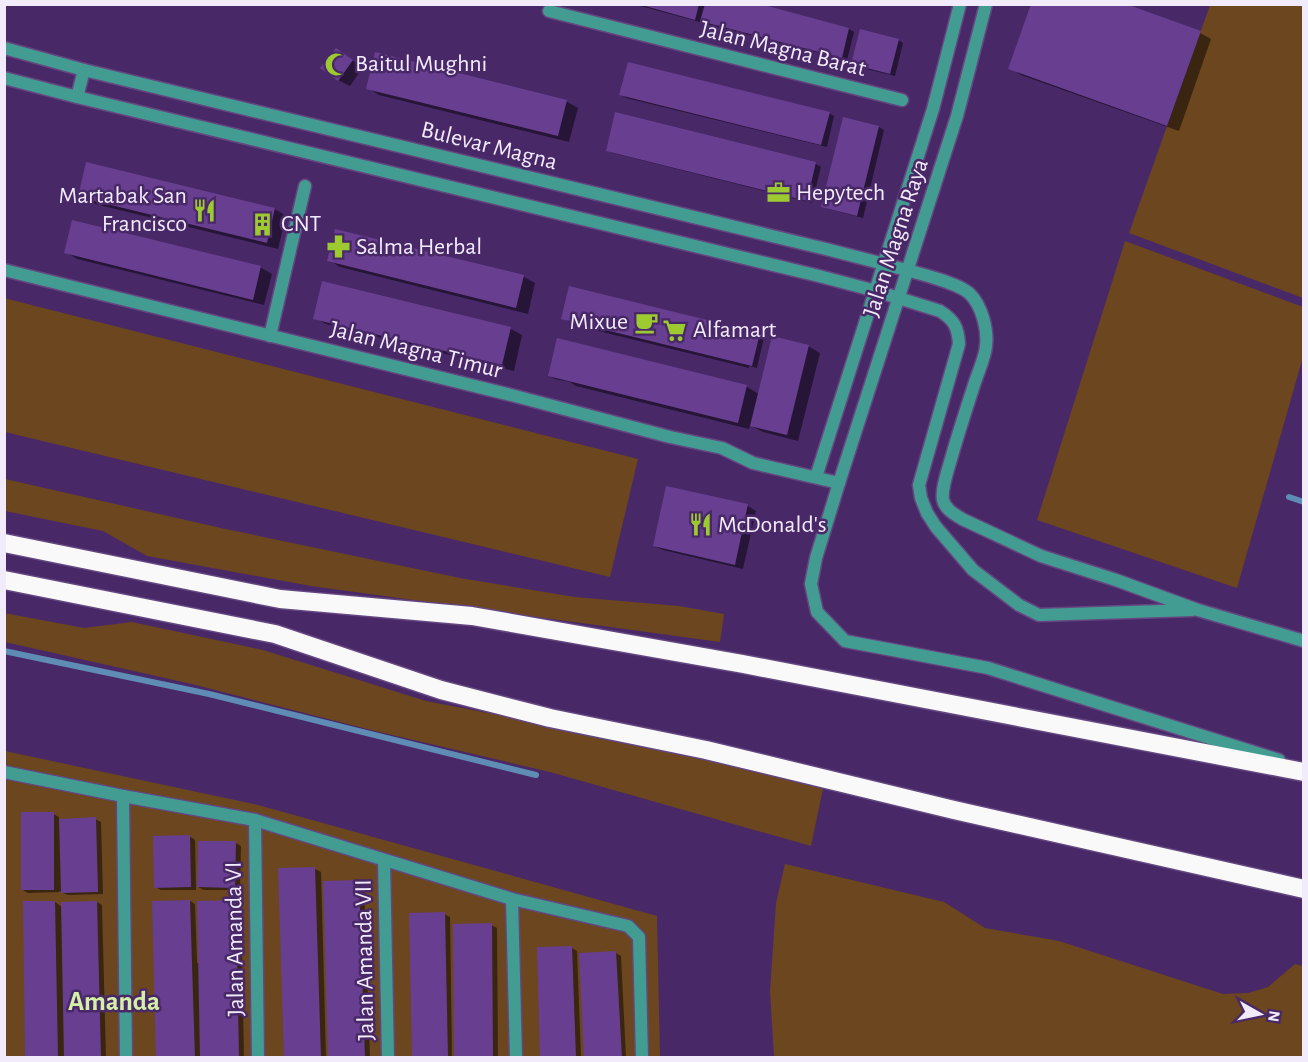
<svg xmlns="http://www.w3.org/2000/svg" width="1308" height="1062" font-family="'Alegreya Sans',sans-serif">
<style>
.green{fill:#6b461e}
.shadow{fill:#0007}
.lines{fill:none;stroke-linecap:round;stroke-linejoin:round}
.stream{stroke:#5e8cb4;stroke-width:6}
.building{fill:#683f90}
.pedestrian-casing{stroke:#644780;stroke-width:15}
.minor-casing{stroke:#644780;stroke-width:15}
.tertiary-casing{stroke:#644780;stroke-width:15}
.motorway-casing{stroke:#644780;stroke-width:21}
.pedestrian{stroke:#439c92;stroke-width:12}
.minor{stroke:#439c92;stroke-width:12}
.tertiary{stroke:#439c92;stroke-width:12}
.motorway{stroke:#f9f9f9;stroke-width:18}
.labels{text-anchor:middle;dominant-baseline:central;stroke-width:5;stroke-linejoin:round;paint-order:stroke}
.street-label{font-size:24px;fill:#f2ebfb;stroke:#492868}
.poi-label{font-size:24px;fill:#f2ebfb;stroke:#492868;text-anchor:start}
.quarter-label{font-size:27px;font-weight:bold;fill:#d4f0a6;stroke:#492868}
</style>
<rect width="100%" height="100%" fill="#492868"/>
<!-- green -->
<g class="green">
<path d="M1210 5H1303V298L1129 233Z"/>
<path d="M1125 241 1303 307V357L1237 588 1037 520Z"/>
<path d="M4 298 638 459 610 577 5 432Z"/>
<path d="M5 479 221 528 460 578 575 597 679 606 724 614 720 642 311 586 147 556 103 531 5 511Z"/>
<path d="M4 613 84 628 132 622 263 650 426 701 644 743 823 789 811 846 550 772 371 730 196 685 5 642Z"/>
<path d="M5 751 258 805 657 916 660 1057 5 1058Z"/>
<path d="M785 864 944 902 985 928 1059 941 1223 994 1248 993 1268 987 1295 964 1303 966V1057H774L770 991 776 903Z"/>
</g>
<!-- shadow -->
<g class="shadow">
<path d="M633 4H755L849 29 854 32 847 60 707 24 701 20 700 22Z"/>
<path d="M1200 33 1211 39 1179 131 1021 75 1010 68Z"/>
<path d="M898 40 903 43 895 76 858 67 852 63Z"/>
<path d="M347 57 363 67 350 86 338 80Z"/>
<path d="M368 88 566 101 578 108 569 142 379 95Z"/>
<path d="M621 95 829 113 834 116 827 147 626 98Z"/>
<path d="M616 114 816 164 821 167 812 203 613 153 607 150Z"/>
<path d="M844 119 879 127 884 130 863 218 828 209 822 206Z"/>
<path d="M79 196 275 209 286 216 278 249 91 203Z"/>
<path d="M336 230 524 277 535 283 528 314 340 267 329 260Z"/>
<path d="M66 252 260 267 272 274 264 305 77 259Z"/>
<path d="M324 282 511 329 522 335 514 371 326 324 315 318Z"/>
<path d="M563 318 759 334 764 337 757 368 749 366V368L574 325Z"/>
<path d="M558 340 747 387 759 394 808 346 820 353 798 441 763 432 750 425 749 429 576 386 570 382 555 379 549 376Z"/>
<path d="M748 506 756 511 743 569 663 550 654 546Z"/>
<path d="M53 814 59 817V820L95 819 101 822 103 894 68 895 59 891V892L28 893 23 890Z"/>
<path d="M189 836 195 840 196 890H161L155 887Z"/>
<path d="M236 843 241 846 240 890H204L198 887Z"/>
<path d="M315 869 321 872 326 1058H286L280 870Z"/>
<path d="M359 881 364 884 370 1058H330Z"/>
<path d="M190 901 195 904 197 963H200L236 901 241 904 244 1058H158Z"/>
<path d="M55 902 62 907 97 902 102 905 106 1058H27Z"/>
<path d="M444 914 450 917 452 1058H414Z"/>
<path d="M491 925 497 928 498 1058H456Z"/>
<path d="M572 948 577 951 581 1058H542Z"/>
<path d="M616 953 621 956 626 1058H586Z"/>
</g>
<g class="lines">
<!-- stream -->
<g class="stream">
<path d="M1289 497 1304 502"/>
<path d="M4 651 209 694 536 775"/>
</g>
</g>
<!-- building -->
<g class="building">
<path d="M638 4H699L695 20Z"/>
<path d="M705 4H760L849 28 842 58 700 21Z"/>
<path d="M1031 4H1126L1201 31 1167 126 1008 69Z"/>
<path d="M860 29 899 39 890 74 851 64Z"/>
<path d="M336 48 353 60 338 81 320 68Z"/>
<path d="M375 52 567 100 558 136 366 89Z"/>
<path d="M628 62 830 112 821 145 619 95Z"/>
<path d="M615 112 816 162 807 201 606 151Z"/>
<path d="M843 117 879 126 857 216 821 207Z"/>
<path d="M86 162 275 208 267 243 78 197Z"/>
<path d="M72 220 261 266 253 300 64 253Z"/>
<path d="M335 229 524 275 516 308 327 261Z"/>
<path d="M322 281 511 327 502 365 313 319Z"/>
<path d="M569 286 760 333 752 366 561 319Z"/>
<path d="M772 336 809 345 787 435 750 426Z"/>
<path d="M557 338 747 385 738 423 548 376Z"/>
<path d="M666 486 748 504 735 565 653 546Z"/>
<rect x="21" y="812" width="33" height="78"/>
<path d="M96 817 98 892 61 893 59 819Z"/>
<path d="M190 835 191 887 154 888 153 836Z"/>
<path d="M198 841H236L235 888 197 887Z"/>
<path d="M315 867 321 1058H284L278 868Z"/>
<path d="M359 880 365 1058H328L323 881Z"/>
<path d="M190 900 195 1058H156L152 901Z"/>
<path d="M236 900 239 1058H200L197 901Z"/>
<path d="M23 901H55L58 1058H25Z"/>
<path d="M97 901 101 1058H64L61 902Z"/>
<path d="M445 912 448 1058H412L409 913Z"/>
<path d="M492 923 493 1058H454L453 924Z"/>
<path d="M572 946 576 1058H540L537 947Z"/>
<path d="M616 951 622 1058H584L579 953Z"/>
</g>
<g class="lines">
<defs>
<path id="pedestrian" d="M270 336 305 186"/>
<g id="minor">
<path d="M549 11 902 100"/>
<path d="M4 48 84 70 826 249 884 264"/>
<path d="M4 78 77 97 819 276 876 291"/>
<path d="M77 97 84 70"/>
<path d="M4 270 515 396 670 437 722 448 753 463 839 483"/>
<path d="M4 772 123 796 255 820 512 899 628 926 639 937 642 1058"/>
<path d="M123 796 126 1058"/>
<path d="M255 820 258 1058"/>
<path d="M384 861 388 1058"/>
<path d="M512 899 516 1058"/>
</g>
<g id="tertiary">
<path d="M986 4 957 116 839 483 816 558 811 584 817 612 845 641 988 668 1279 760"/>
<path d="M884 264C904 270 957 281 970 294 982 306 988 330 986 346 985 358 978 372 974 385 966 410 958 434 951 459 948 470 941 489 943 500 945 509 954 514 962 519L1041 556 1116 580 1198 610 1304 641"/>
<path d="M876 291 940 311C954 320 958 327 959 344L919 485 921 498 927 513 936 527 973 570 1019 605 1039 615 1192 610"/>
<path d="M816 477 933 109 960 4"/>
</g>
<g id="motorway">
<path d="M4 543 280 599 472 616 743 664 1304 772"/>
<path d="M4 580 275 634 441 690 550 718 706 750 954 810 1304 889"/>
</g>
</defs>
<!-- pedestrian casing -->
<use href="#pedestrian" class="pedestrian-casing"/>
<!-- minor casing -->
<use href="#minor" class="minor-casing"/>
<!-- tertiary casing -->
<use href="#tertiary" class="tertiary-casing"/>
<!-- motorway casing -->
<use href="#motorway" class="motorway-casing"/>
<!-- pedestrian -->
<use href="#pedestrian" class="pedestrian"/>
<!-- minor -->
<use href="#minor" class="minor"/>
<!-- tertiary -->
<use href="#tertiary" class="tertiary"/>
<!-- motorway -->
<use href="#motorway" class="motorway"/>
</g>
<!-- icons -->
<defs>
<symbol id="mosque-bare" viewBox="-9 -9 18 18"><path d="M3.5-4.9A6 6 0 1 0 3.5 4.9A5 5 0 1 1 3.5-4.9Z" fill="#9dca30" stroke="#492868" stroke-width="2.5" paint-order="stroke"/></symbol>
<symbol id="office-bare" viewBox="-9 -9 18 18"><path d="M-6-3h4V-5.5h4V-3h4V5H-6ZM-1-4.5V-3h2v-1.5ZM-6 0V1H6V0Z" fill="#9dca30" stroke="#492868" stroke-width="2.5" paint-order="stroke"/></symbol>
<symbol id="restaurant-bare" viewBox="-9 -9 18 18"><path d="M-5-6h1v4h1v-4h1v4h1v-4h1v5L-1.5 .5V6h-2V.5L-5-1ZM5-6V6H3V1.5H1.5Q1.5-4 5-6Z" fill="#9dca30" stroke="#492868" stroke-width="2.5" paint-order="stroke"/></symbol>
<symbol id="building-bare" viewBox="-9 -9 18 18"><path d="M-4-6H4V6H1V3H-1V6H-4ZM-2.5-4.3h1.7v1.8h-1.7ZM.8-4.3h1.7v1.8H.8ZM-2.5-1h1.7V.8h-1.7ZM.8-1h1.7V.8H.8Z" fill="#9dca30" stroke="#492868" stroke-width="2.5" paint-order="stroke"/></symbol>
<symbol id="pharmacy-bare" viewBox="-9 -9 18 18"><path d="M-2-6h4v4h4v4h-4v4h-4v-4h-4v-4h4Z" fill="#9dca30" stroke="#492868" stroke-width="2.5" paint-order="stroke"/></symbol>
<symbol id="cafe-bare" viewBox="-9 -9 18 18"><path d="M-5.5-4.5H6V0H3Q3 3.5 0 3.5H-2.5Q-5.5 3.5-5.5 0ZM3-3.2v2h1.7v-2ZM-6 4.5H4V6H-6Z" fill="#9dca30" stroke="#492868" stroke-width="2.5" paint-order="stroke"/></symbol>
<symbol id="supermarket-bare" viewBox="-9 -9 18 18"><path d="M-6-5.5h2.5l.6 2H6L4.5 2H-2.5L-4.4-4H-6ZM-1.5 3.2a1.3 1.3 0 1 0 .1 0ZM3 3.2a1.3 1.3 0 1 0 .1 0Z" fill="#9dca30" stroke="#492868" stroke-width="2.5" paint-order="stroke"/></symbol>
</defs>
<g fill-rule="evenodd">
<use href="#mosque-bare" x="320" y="48" width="33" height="33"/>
<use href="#office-bare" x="762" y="176" width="33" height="33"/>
<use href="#restaurant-bare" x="188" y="194" width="33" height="33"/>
<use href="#building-bare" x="246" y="208" width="33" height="33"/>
<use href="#pharmacy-bare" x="322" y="230" width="33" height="33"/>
<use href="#cafe-bare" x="630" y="306" width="33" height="33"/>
<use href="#supermarket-bare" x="658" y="314" width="33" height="33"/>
<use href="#restaurant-bare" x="684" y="508" width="33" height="33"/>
</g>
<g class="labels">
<!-- street labels -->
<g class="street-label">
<text transform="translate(783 49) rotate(14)">Jalan Magna Barat</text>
<text transform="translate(489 146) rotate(14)">Bulevar Magna</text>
<text transform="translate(896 238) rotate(-72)">Jalan Magna Raya</text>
<text transform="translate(416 350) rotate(14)">Jalan Magna Timur</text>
<text transform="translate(235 939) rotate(-91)">Jalan Amanda VI</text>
<text transform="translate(365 960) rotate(-91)">Jalan Amanda VII</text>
</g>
<!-- poi labels -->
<g class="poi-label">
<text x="355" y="64">Baitul Mughni</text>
<text x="796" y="193">Hepytech</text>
<text x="187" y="196" text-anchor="end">Martabak San<tspan x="187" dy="28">Francisco</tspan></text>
<text x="281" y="224">CNT</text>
<text x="356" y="247">Salma Herbal</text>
<text x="628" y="322" text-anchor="end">Mixue</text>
<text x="693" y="330">Alfamart</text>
<text x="718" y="525">McDonald's</text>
</g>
<!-- quarter labels -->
<g class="quarter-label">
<text x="114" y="1001">Amanda</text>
</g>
</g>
<!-- border -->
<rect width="1308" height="1062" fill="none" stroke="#f2ebfb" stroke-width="12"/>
<!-- north arrow -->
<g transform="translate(1260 1014) rotate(99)" stroke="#492868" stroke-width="4.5" paint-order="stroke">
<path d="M0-4.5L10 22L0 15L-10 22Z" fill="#f2ebfb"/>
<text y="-9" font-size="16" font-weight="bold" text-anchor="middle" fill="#f2ebfb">N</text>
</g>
</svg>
